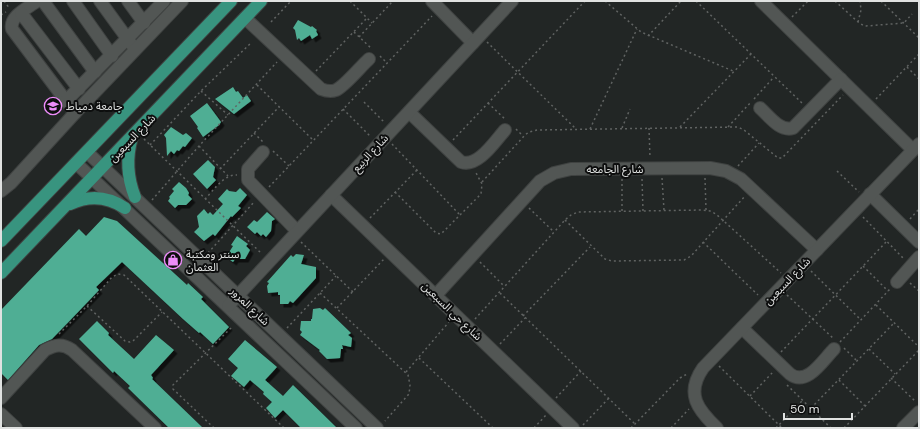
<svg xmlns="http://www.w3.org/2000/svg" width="920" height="429" font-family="'DM Sans','Noto Sans Arabic',sans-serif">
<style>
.building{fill:#4fae94;filter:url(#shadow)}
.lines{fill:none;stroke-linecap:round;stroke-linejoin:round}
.minor-casing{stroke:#3f4241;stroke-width:14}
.major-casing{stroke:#3f4241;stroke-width:14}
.path{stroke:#606362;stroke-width:1.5;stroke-dasharray:2 3;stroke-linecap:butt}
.minor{stroke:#525654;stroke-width:12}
.major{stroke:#38947f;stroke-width:12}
.labels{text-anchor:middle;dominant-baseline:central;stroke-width:4;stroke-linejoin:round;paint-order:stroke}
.poi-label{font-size:11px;fill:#e0e2e1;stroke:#0d0e0e;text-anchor:start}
.street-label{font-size:11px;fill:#e0e2e1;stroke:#0d0e0e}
</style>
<defs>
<filter id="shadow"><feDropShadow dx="3.5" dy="3.5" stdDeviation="0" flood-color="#0009"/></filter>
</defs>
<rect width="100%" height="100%" fill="#222625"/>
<!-- building -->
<g class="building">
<path d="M298 20 311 27 312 26 317 30 316 31 318 35 312 39 310 35 301 41 299 38 297 40 295 30 293 28Z"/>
<path d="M233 87 236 92 238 91 243 98 247 95 251 101 234 114 215 99Z"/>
<path d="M207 103 221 122 219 125 203 137 197 128 198 127 190 116Z"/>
<path d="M171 127 183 135 186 133 192 138 185 147 183 146 179 151 177 150 174 154 171 151 167 156 166 138 164 135Z"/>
<path d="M208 160 215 167 213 177 216 180 207 189 193 174Z"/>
<path d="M179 182 186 188 189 193 188 195 192 199 186 205H178L175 208 168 201 170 198 169 197 174 191 172 189Z"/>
<path d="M240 188 247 195 238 206 241 208 232 217 231 216 215 236 213 234 204 241 194 232 199 227 197 216 204 209 208 214 210 212 213 215 223 204 218 199 227 189 229 191 236 192Z"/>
<path d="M267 212 275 219 272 221 271 231 266 237 263 234 261 236 257 232 255 234 247 227 254 220 257 222Z"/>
<path d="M104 217 117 221 187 285 188 283 203 297 201 299 229 327 213 344 200 332 199 333 183 319 122 262 96 287 99 290 80 310 52 339 39 345 8 380 1 373V310L79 229 86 236Z"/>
<path d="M237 236 248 244 246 246 250 250 245 259H235L233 262 226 257 233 246 231 245Z"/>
<path d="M296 254 304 255 301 264 316 267V278L293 303 290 301 288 304H280V295H278V292L268 293 267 286 269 283 267 282 291 255 293 257Z"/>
<path d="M320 308 323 310 325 308 351 333 348 335 352 338 351 347 342 345 343 349H341L340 358 327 359 319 351 320 350 300 335 302 332 300 330 301 321H311V319H312L313 309Z"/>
<path d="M97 321 109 333 108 335 134 359 156 335 174 350 151 375 153 378 152 379 203 428H169L128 388 130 386 114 371 113 373 79 339Z"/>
<path d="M245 340 277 367 265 380 283 396 293 385 337 428H301L283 410 275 418 266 408 272 402 263 394 264 392 250 380 244 387 231 376 238 368 228 359Z"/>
</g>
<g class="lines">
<defs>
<g id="minor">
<path d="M37 1C28 8 9 16 12 29L75 113"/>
<path d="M43 1 95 72"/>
<path d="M73 1 112 56"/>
<path d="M100 1 132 45"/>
<path d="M128 1 144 23"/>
<path d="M432 1 473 43"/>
<path d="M761 1 913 150"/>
<path d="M21 13 79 89"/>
<path d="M245 18 321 89C326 91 331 92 336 90 345 86 361 66 369 59"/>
<path d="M66 101 164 1"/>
<path d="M760 108C769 116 780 132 793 128L841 79"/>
<path d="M409 112 461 162C478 168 495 141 505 130"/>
<path d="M87 152 377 428"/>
<path d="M263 152 248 169V180L297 231"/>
<path d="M76 163 356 428"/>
<path d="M1 191 11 183 75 113 182 1"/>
<path d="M870 194 919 242"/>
<path d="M331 195 573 428"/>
<path d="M897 282 919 257"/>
<path d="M436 295 540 181 554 173 571 169 710 168 726 171 741 179 817 250"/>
<path d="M228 306 512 1"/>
<path d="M742 328 790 374C807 387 823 360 834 349"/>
<path d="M1 398 45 350C55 345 62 343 72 350L155 428"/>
<path d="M1 414 16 428"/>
<path d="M717 428C698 410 685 394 703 368L919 144"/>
<path d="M903 428 919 412"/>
</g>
<g id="major">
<path d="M132 137C126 158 127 177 135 197"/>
<path d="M70 204C89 195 107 196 125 208"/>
<path d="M1 241 231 1"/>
<path d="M1 273 261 1"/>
</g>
</defs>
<!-- minor casing -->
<use href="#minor" class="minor-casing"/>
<!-- major casing -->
<use href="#major" class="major-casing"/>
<!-- path -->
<g class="path">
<path d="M4 1 10 9"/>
<path d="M350 1 372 23"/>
<path d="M605 1 641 32 733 71"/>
<path d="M696 1 803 104"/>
<path d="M835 1 858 22 864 26H866L904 23 912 14"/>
<path d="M881 1 919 38"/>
<path d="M1 15 6 12"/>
<path d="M792 17 808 1"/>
<path d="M271 22 291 1"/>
<path d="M858 22 861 10 860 1"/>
<path d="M354 32 372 49"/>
<path d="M648 36 681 1"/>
<path d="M359 37 393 1"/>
<path d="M487 42 576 129"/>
<path d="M380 56 387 63"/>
<path d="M907 67 919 79"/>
<path d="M316 71 367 18"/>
<path d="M257 85 313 140"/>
<path d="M201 91 228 115"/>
<path d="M754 99 774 77"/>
<path d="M876 99 919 54"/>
<path d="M364 102 385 123"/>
<path d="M488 103 506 120"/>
<path d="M343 109 371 137"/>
<path d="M680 127 751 54"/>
<path d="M728 127 751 102"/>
<path d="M622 128 630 109"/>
<path d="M649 128 650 158"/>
<path d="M516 129 523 136"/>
<path d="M590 129 637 29"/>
<path d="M254 133 263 142"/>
<path d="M144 139 262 254"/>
<path d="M453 140 585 1"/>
<path d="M392 144 460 215"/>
<path d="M150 145 201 91 252 42"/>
<path d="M199 146 228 176"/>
<path d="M273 151 289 166"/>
<path d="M738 166 759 143"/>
<path d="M220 169 279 107"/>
<path d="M837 171 859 192"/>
<path d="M662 178 664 210"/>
<path d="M705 178 706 210"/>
<path d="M622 179V211"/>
<path d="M642 179 643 211"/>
<path d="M482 182 525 135 529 132 537 130 738 127 744 130 778 158H782L843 95"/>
<path d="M269 187 432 16"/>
<path d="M395 192 436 233 441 234 481 194 482 184 475 171"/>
<path d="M205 199C214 190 224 174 237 175"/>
<path d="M152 200 199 146 277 62"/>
<path d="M529 208 554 232"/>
<path d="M863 217 903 258"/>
<path d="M370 218 417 170"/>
<path d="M910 219 919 209"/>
<path d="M565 220 605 259 612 261 684 260 691 256 745 196"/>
<path d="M301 242 353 292"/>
<path d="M703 242 758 295"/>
<path d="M208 253 255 201"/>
<path d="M480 262 504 286"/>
<path d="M863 266 888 291"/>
<path d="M811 271 861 320"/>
<path d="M910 283 919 291"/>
<path d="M320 293 408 375 410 385 409 394 385 421"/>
<path d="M500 293 635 424"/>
<path d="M787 295 834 339"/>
<path d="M876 305 919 347"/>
<path d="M87 306 125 341 130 342 133 341 162 312"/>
<path d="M337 308 384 259"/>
<path d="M523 316 590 247"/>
<path d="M475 319 565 220 571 215 578 212 702 210 710 211 716 214 781 273"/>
<path d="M287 328 336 276"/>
<path d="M59 334 87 306 112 277 118 274 124 275 284 428"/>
<path d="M840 342 890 289"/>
<path d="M500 344 525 318"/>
<path d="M844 348 857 361"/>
<path d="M869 349 895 374"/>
<path d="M781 352 887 241"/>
<path d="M419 358 493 428"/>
<path d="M719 366 782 428"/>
<path d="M406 372 449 322"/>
<path d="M891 378 916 402"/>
<path d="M839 380 865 406"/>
<path d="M787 385 831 428"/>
<path d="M750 396 773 372"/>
<path d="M556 398 581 371"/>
<path d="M811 408 894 323"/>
<path d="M583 425 609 398"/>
<path d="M214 428 173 389V385L232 327"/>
<path d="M534 428 546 415"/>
<path d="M631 428 680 378 687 374"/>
<path d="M671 428 689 409"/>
<path d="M776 428 802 401"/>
<path d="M844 428 919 350"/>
</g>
<!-- minor -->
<use href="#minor" class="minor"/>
<!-- major -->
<use href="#major" class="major"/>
</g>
<!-- icons -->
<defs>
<symbol id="university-ring" viewBox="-11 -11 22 22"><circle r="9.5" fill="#0d0e0e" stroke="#ed8cf9" stroke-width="1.5"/><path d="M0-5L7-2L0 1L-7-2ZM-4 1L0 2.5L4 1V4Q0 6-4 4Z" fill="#ed8cf9"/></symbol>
<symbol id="shop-ring" viewBox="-11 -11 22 22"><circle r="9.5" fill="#0d0e0e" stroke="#ed8cf9" stroke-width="1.5"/><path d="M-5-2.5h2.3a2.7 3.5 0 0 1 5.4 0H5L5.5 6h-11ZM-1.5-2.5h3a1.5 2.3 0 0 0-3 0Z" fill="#ed8cf9"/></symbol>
</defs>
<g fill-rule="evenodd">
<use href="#university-ring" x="43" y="96" width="20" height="20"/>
<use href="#shop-ring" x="163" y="250" width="20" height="20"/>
</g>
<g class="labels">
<!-- poi labels -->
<g class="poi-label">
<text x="66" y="106">جامعة دمياط</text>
<text x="186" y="254">سنتر ومكتبة<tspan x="186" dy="13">العثمان</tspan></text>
</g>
<!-- street labels -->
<g class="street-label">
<text transform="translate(132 138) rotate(-46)">شارع السبعين</text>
<text transform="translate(370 153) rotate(-47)">شارع الربيع</text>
<text x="615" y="169">شارع الجامعه</text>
<text transform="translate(787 281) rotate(-46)">شارع السبعين</text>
<text transform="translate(250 306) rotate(44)">شارع المرور</text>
<text transform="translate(452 311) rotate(44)">شارع حي السبعين</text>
</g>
</g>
<!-- border -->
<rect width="920" height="429" fill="none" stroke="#e0e2e1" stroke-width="4"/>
<!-- scale -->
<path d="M784 413v6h68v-6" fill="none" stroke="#e0e2e1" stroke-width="2"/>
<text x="790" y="413" font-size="12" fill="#e0e2e1" stroke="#0d0e0e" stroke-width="3" paint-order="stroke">50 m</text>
</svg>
